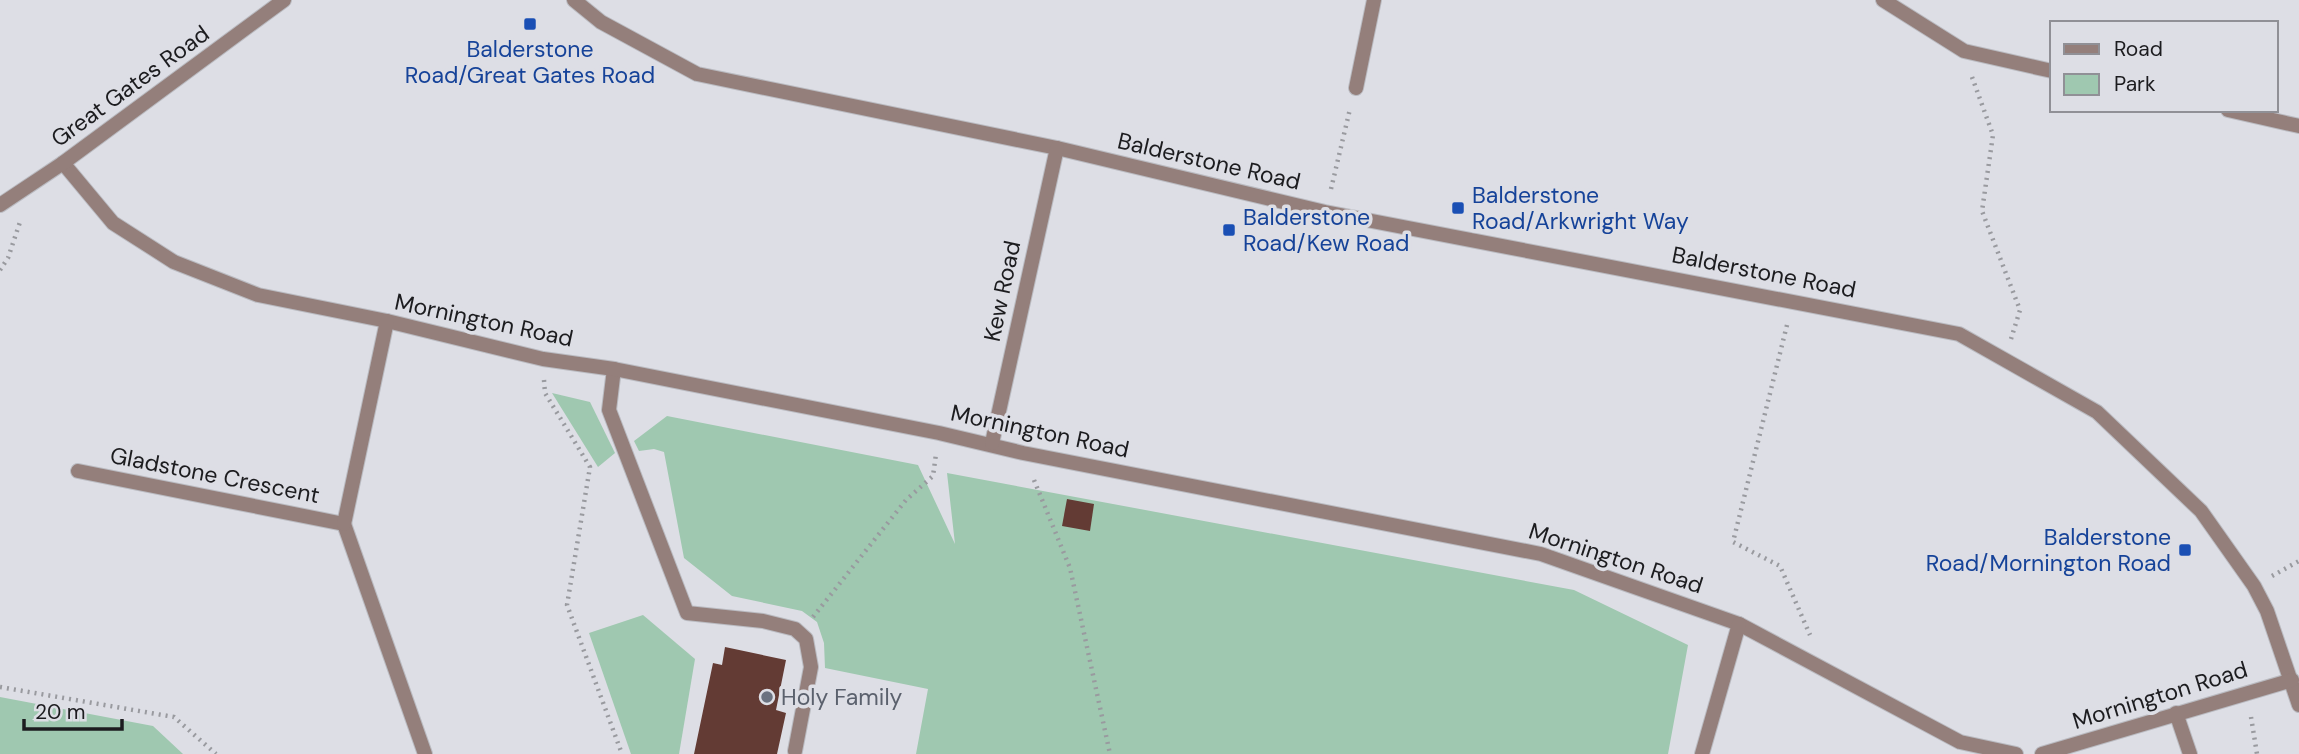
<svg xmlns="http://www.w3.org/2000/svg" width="2299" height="754" font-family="'DM Sans',sans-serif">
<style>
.green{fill:#9fc8b0}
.building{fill:#633b34}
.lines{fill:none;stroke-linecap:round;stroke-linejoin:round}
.lane-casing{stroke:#babbc1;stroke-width:16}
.street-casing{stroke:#babbc1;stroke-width:16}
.path{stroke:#999a9f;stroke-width:4.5;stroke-dasharray:2 5;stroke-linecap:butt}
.lane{stroke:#947f7b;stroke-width:14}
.street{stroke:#947f7b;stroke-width:14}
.transit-dot{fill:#1a4fb4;stroke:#dddee5;stroke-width:2.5}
.worship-dot{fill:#6b7280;stroke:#dddee5;stroke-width:2.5}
.labels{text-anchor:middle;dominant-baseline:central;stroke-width:7;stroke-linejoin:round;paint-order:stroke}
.transit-label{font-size:23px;fill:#164399;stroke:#dddee5;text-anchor:start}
.street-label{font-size:23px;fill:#1c1c1f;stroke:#dddee5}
.worship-label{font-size:23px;fill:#5b616d;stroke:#dddee5;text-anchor:start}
</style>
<rect width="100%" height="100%" fill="#dddee5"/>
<!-- green -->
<g class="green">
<path d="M552 393 590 402 615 453 598 467Z"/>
<path d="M667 416 918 465 955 544 947 473 1574 590 1688 645 1668 754H916L928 689 825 668 824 643 817 622 802 611 732 596 684 558 664 452 654 449 639 451 634 441Z"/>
<path d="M643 615 695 659 679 754H631L589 633Z"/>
<path d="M0 697 153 726 183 754H0Z"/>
</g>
<!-- building -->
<g class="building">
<path d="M1067 499 1094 504 1090 531 1062 526Z"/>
<path d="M725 647 786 660 776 710 786 713 777 754H694L713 663 722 665Z"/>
</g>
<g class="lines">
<defs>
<path id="lane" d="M614 369 609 410 687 613 763 621 795 629 806 639 811 667 795 751"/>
<g id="street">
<path d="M574 0 601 22 697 74 1057 148 1325 212 1959 334 2097 412 2201 511 2254 586 2267 611 2299 705"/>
<path d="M1883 0 1964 51 2052 71"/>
<path d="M1356 88 1374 0"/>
<path d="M2228 110 2299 126"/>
<path d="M63 163 113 223 174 262 258 295 387 321 543 359 614 369 939 433 1023 453 1541 554 1739 624 1960 742 2016 754"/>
<path d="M0 205 63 163 284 0"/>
<path d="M992 443 1057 148"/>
<path d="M78 471 344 524 425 754"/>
<path d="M344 524 387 321"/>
<path d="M2176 713 2190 754"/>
<path d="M1702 754 1739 624"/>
<path d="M2042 754 2292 680"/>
</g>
</defs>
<!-- lane casing -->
<use href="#lane" class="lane-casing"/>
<!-- street casing -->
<use href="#street" class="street-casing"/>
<!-- path -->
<g class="path">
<path d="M1972 77 1993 135 1982 211 2020 310 2011 339"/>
<path d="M1331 189 1350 109"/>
<path d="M0 270 8 258 21 219"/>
<path d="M1787 325 1733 542 1780 566 1810 635"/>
<path d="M544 380 545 393 590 467 567 605 622 754"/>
<path d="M1034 480 1070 568 1110 754"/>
<path d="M2272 576 2299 561"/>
<path d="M813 617 906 500 933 476 936 454"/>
<path d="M0 687 174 717 216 754"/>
<path d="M2251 717 2257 754"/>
</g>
<!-- lane -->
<use href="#lane" class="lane"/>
<!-- street -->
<use href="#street" class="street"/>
</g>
<!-- markers -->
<g class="transit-dot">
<rect x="523" y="17" width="14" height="14" rx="3.5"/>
<rect x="1451" y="201" width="14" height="14" rx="3.5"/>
<rect x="1222" y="223" width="14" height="14" rx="3.5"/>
<rect x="2178" y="543" width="14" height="14" rx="3.5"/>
</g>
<circle class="worship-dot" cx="767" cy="697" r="7"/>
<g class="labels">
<!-- transit labels -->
<g class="transit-label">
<text x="530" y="49" text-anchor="middle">Balderstone<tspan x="530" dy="26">Road/Great Gates Road</tspan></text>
<text x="1472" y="195">Balderstone<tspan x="1472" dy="26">Road/Arkwright Way</tspan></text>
<text x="1243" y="217">Balderstone<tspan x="1243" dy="26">Road/Kew Road</tspan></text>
<text x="2171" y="537" text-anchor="end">Balderstone<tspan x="2171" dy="26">Road/Mornington Road</tspan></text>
</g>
<!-- street labels -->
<g class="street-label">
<text transform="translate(130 86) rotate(-36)">Great Gates Road</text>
<text transform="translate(1209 161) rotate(13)">Balderstone Road</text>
<text transform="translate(1764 272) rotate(11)">Balderstone Road</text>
<text transform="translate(1002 291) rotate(-78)">Kew Road</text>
<text transform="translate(484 320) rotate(12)">Mornington Road</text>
<text transform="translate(1040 431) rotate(12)">Mornington Road</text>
<text transform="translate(215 475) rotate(11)">Gladstone Crescent</text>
<text transform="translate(1616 558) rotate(18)">Mornington Road</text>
<text transform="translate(2160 695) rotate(-17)">Mornington Road</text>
</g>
<!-- worship labels -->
<g class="worship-label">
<text x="781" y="697">Holy Family</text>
</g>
</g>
<!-- legend -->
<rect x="2050" y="21" width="228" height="91" fill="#dddee5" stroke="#909096" stroke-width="2"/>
<rect x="2064" y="44" width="35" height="10" fill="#947f7b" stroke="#909096" stroke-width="2"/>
<text x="2114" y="56" font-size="21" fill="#1c1c1f">Road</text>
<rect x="2064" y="74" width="35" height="21" fill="#9fc8b0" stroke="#909096" stroke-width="2"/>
<text x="2114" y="91" font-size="21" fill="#1c1c1f">Park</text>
<!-- scale -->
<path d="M24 719v10h98v-10" fill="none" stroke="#1c1c1f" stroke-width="3.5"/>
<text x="35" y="719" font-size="21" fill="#1c1c1f" stroke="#dddee5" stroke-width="5" paint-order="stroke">20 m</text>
</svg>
